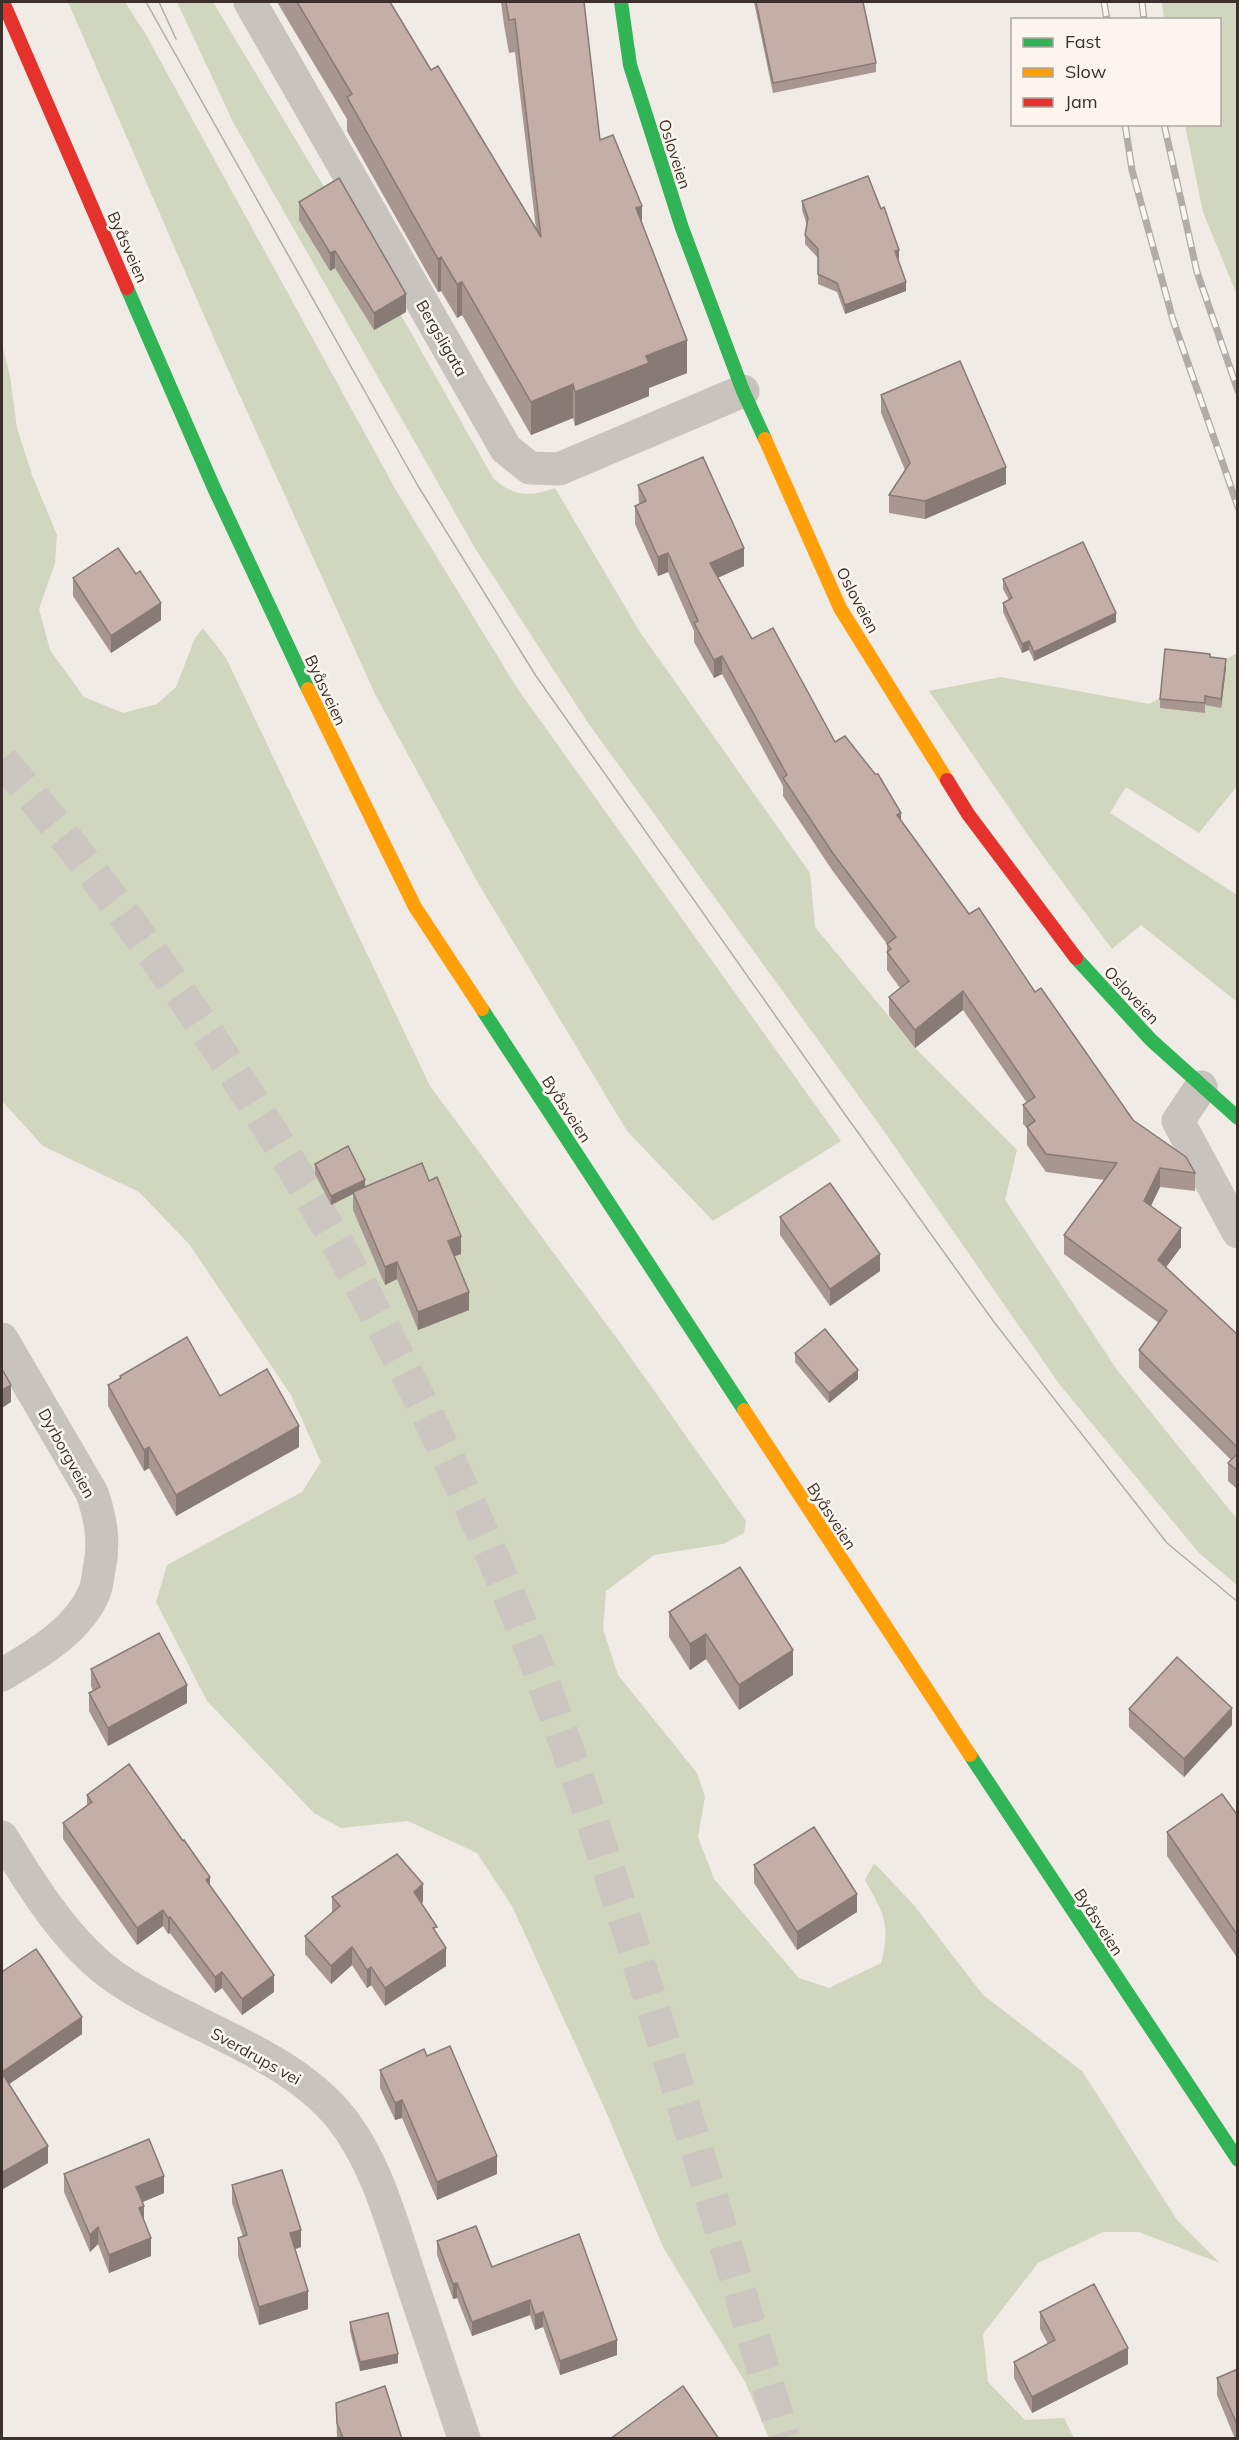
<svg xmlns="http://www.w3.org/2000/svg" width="1239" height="2440" font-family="Mulish,sans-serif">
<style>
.green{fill:#d1d6bf}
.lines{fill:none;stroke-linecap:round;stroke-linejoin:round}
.highway-tunnel{stroke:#ccc6c0;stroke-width:33;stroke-dasharray:33 16;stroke-linecap:butt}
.street{stroke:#c9c3be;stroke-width:33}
.fast{stroke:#30b455;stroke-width:14}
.slow{stroke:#ff9f0a;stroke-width:14}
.jam{stroke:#e5322d;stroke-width:14}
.tram{stroke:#b1aca8;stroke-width:1.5}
.rail-casing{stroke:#b1aca8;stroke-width:7}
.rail{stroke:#fbf5ee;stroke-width:4.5;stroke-dasharray:14;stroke-linecap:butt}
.wall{fill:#a89690}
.shaded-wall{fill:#887a75}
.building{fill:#c3afa7;stroke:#887a75;stroke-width:1.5}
.labels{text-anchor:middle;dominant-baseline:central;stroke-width:5;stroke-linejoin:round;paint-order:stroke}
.street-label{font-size:16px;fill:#3b302b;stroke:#fbf5ee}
</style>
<rect width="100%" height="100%" fill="#f0ebe5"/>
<!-- green -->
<g class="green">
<path d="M68 2H125L145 33 397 492 517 688 841 1141 713 1221 627 1131 478 883 375 694 216 343Z"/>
<path d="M177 2H213L405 322 493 478C513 497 530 497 555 488L640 632 810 873 815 927 915 1048 1017 1150 1005 1200 1117 1370 1237 1519V1585L1199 1553 1060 1385 876 1120 586 720 475 548 233 122Z"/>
<path d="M1162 2H1237V295L1203 212 1185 125 1220 124V20L1164 19Z"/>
<path d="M2 345 10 376 17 428 32 475 57 535 55 563 39 609 50 650 84 697 123 713 157 704 176 687 195 638 203 628 226 658 430 1086 624 1348 746 1521 744 1533 723 1544 654 1555 606 1591 603 1629 618 1675 697 1773 705 1797 698 1837 714 1879 799 1978 829 1988 881 1963C891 1923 884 1915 865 1880L874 1863 913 1904 983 1995 1082 2071 1177 2220 1220 2263 1139 2232H1103L1038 2263 983 2334 988 2382 1025 2420 1064 2418 1074 2438H769L745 2382 663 2247 604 2107 512 1906 477 1853 408 1821 341 1828 314 1813 207 1701 156 1602 167 1565 302 1492 321 1462 291 1395 189 1244 139 1192 43 1146 2 1101Z"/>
<path d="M1235 654H1237V786L1199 833 1126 787 1110 813 1237 895V1002L1141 925 1112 949 1032 841 929 691 1001 677 1149 704Z"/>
</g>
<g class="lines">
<!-- highway-tunnel -->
<path class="highway-tunnel" d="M2 760C217 1015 392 1308 518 1617 560 1721 595 1829 630 1936 684 2103 733 2271 784 2438"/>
<!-- street -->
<g class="street">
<path d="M250 2 506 449 530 468 559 469 743 391"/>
<path d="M1201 1087 1178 1121 1238 1232"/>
<path d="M2 1339 92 1493C101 1519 105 1543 99 1570 98 1578 97 1586 94 1593 78 1631 35 1655 2 1675"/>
<path d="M2 1837C32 1886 70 1948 119 1980 188 2026 288 2052 341 2118 375 2161 391 2219 408 2271 427 2327 445 2383 464 2438"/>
</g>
<!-- fast -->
<g class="fast">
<path d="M621 2 630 65 682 228 743 391 765 439"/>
<path d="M127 288 214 488 308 689"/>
<path d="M1076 958 1151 1040 1238 1118"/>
<path d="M482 1009 744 1410"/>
<path d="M970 1755 1238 2160"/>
</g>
<!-- slow -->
<g class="slow">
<path d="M765 439 840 608 947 780"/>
<path d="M308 689 415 907 482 1009"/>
<path d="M744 1410 970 1755"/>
</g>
<!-- jam -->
<g class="jam">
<path d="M3 2 127 288"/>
<path d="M947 780 968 814 1076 958"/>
</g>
<!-- tram -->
<g class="tram">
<path d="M146 2 418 486 536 676 844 1113 994 1322 1167 1543 1238 1602"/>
<path d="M159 2 176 39"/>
</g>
<defs>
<g id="rail">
<path d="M1104 2 1107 20"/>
<path d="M1142 2 1144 20"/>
<path d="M1125 124 1132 170 1173 320 1238 507"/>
<path d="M1164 124 1197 272 1238 391"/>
</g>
</defs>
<!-- rail casing -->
<use href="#rail" class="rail-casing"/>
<!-- rail -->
<use href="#rail" class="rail"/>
</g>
<!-- wall -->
<g class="wall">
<path d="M277 2H390L431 70 536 229 515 52 509 53 504 25 501 2H584L600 140 642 223 687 373 649 388V396L575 426 573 418 531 435 462 315 457 318 441 291 438 292 347 131V119Z"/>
<path d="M754 2H863L876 63V72L773 93Z"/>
<path d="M802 201 899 259H898L906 291 845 314 837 292 818 284V258L805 244V235L807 225 802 210Z"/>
<path d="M299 202 406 312 374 330 335 268 330 271 299 220Z"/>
<path d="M881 395 1006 484 925 519 889 513V495L905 470 881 413Z"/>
<path d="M638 485 744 566 718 578 752 639 835 742 901 821 969 914 1035 992 1133 1120 1195 1173V1191L1160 1187 1151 1206 1181 1247 1166 1267 1238 1335V1490L1228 1481V1463L1231 1460 1139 1368V1350L1159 1323 1064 1254V1235L1105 1180 1046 1172 1027 1145V1128L1023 1124V1105L1027 1103 963 1010 915 1048 889 1015V997L900 988 887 970V944L832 870 783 796V786L722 674 714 678 694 642V631L668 572 658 576 635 524V506L639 504Z"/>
<path d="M136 574 161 620 111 653 73 596V578Z"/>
<path d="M1003 579 1116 622 1034 661 1029 650 1022 653 1003 612V603L1009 600 1003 589Z"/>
<path d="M1226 668 1221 708 1205 705V713L1160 708V699Z"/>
<path d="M315 1164 365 1187 461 1254 454 1256 469 1310 418 1330 397 1279 385 1285 353 1210V1194L331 1205 315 1174Z"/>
<path d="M780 1217 880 1271 830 1306 780 1235Z"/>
<path d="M795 1353 858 1379 829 1403 795 1362Z"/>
<path d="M120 1376 220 1396 299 1447 176 1516 149 1468 144 1471 108 1406V1385L120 1379Z"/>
<path d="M669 1612 793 1675 739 1710 706 1659 690 1670 669 1637Z"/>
<path d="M91 1669 187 1703 108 1746 89 1711V1693L93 1691 91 1686Z"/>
<path d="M1129 1709 1232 1725 1184 1777 1129 1727Z"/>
<path d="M87 1795 210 1885 274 1992 242 2015 222 1988 215 1993 170 1933 168 1934 163 1926 137 1945 63 1839V1823L87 1805Z"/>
<path d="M1238 1816V1959L1167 1856V1832Z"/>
<path d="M754 1865 857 1912 797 1950 754 1883Z"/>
<path d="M332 1897 423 1902 421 1903 437 1934 446 1966 385 2006 371 1985 367 1988 352 1965 331 1984 305 1954V1936L332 1913Z"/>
<path d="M2 1972 82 2034 9 2084 48 2163 3 2189 2 2187Z"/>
<path d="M380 2070 497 2174 437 2200 402 2118 395 2120 380 2088Z"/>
<path d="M64 2174 164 2193 142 2202 144 2220 151 2256 109 2273 98 2244 90 2252 64 2192Z"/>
<path d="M232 2185 301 2247 295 2249 308 2309 259 2325 238 2256V2238L243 2237 232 2203Z"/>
<path d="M437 2241 492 2267 617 2355 560 2375 543 2327 535 2330 530 2315 472 2336 457 2298 453 2299 437 2255Z"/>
<path d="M1040 2312 1128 2364 1032 2413 1014 2378V2362L1048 2344 1040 2329Z"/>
<path d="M350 2322 398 2363 360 2371 350 2331Z"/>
<path d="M1238 2369V2439H1235L1217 2395V2378Z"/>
<path d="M336 2403 402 2439H337Z"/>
</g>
<!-- shaded-wall -->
<g class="shaded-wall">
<path d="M642 206V240L636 208Z"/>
<path d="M899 250V259L895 260V251Z"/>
<path d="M335 251V268L330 271V253Z"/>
<path d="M441 257V291L438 292V259Z"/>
<path d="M462 282V315L457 318V284Z"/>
<path d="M906 282V291L845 314V305Z"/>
<path d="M406 294V312L374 330V313Z"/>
<path d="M687 340V373L649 388V396L575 426V392L646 356Z"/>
<path d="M573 384V418L531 435V402Z"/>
<path d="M1006 467V484L925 519V501Z"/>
<path d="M744 548V566L710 581V563Z"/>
<path d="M668 553V572L658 576V557Z"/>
<path d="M161 603V620L111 653V636Z"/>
<path d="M1116 613V622L1034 661V652Z"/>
<path d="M1029 641V650L1022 653V644Z"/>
<path d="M722 656V674L714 678V660Z"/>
<path d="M1226 659V668L1221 708V699Z"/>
<path d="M901 813V831L897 815Z"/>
<path d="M963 991V1010L915 1048V1030Z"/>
<path d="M1160 1168V1187L1144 1220V1201Z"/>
<path d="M365 1180V1189L353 1192V1194L331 1205V1196Z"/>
<path d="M1181 1228V1247L1158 1278V1260Z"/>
<path d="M461 1236V1254L448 1259V1241Z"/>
<path d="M880 1254V1271L830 1306V1289Z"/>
<path d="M397 1262V1279L385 1285V1267Z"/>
<path d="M469 1292V1310L418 1330V1312Z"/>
<path d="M858 1370V1379L829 1403V1393Z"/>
<path d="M11 1385V1402L2 1408V1390Z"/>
<path d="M299 1426V1447L176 1516V1495Z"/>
<path d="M149 1447V1468L144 1471V1450Z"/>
<path d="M706 1634V1659L690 1670V1644Z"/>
<path d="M793 1650V1675L739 1710V1685Z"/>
<path d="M187 1685V1703L108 1746V1728Z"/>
<path d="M1232 1708V1725L1184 1777V1759Z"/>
<path d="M210 1877V1893L206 1880Z"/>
<path d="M423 1884V1902L414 1910V1892Z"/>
<path d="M857 1894V1912L797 1950V1932Z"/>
<path d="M163 1910V1926L137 1945V1928Z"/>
<path d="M170 1917V1933L168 1934V1918Z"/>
<path d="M352 1947V1965L331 1984V1966Z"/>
<path d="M446 1948V1966L385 2006V1988Z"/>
<path d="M371 1967V1985L367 1988V1970Z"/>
<path d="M222 1972V1988L215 1993V1977Z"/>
<path d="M274 1975V1992L242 2015V1999Z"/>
<path d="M82 2017V2034L2 2089V2072Z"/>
<path d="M402 2100V2118L395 2120V2103Z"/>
<path d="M48 2146V2163L3 2189V2172Z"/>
<path d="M497 2156V2174L437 2200V2182Z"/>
<path d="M164 2176V2193L136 2205V2187Z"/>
<path d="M144 2206V2224L139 2208Z"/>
<path d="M98 2227V2244L90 2252V2235Z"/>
<path d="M301 2230V2247L290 2251V2233Z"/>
<path d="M151 2238V2256L109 2273V2255Z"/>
<path d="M457 2283V2298L453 2299V2284Z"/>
<path d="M308 2291V2309L259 2325V2307Z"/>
<path d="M530 2300V2315L472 2336V2322Z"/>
<path d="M543 2312V2327L535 2330V2315Z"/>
<path d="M617 2340V2355L560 2375V2361Z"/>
<path d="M1128 2348V2364L1032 2413V2397Z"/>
<path d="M398 2354V2363L360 2371V2362Z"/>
</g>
<!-- building -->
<g class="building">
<path d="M297 2H390L431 70 438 66 541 237 515 19 509 20 506 2H584L600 140 613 135 642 206 636 208 687 340 646 356 649 363 575 392 573 384 531 402 462 282 457 284 441 257 438 259 347 97 352 94Z"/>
<path d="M756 2H863L876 63 773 83Z"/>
<path d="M868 176 881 209 884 207 899 250 895 251 906 282 845 305 837 283 818 274V249L805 235 808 218 802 201Z"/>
<path d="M339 178 406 294 374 313 335 251 330 253 299 202Z"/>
<path d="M960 361 1006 467 925 501 889 495 910 463 881 395Z"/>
<path d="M703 457 744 548 710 563 752 639 773 628 835 742 845 736 875 774H878L901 813 897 815 969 914 979 908 1035 992 1041 988 1133 1120 1186 1157 1195 1173 1160 1168 1144 1201 1181 1228 1158 1260 1238 1335V1448L1139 1350 1167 1311 1064 1235 1117 1163 1046 1154 1027 1127 1035 1121 1023 1105 1035 1097 963 991 915 1030 889 997 909 981 887 952 891 949 887 944 896 937 832 852 783 778 787 775 722 656 714 660 694 623 698 621 668 553 658 557 635 506 646 501 638 485Z"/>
<path d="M1083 542 1116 613 1034 652 1029 641 1022 644 1003 603 1012 598 1003 579Z"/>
<path d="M118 548 136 574 140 571 161 603 111 636 73 578Z"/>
<path d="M1165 649 1210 654V657L1226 659 1221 699 1205 696V703L1160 699Z"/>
<path d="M348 1146 365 1180 331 1196 315 1164Z"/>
<path d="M422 1163 429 1181 437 1177 461 1236 448 1241 469 1292 418 1312 397 1262 385 1267 353 1192Z"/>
<path d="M830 1183 880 1254 830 1289 780 1217Z"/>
<path d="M825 1329 858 1370 829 1393 795 1353Z"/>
<path d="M187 1337 220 1396 267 1369 299 1426 176 1495 149 1447 144 1450 108 1385 121 1378 120 1376Z"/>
<path d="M2 1369 11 1385 2 1390Z"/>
<path d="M1238 1453V1471L1228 1463Z"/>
<path d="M740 1567 793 1650 739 1685 706 1634 690 1644 669 1612Z"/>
<path d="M159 1633 187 1685 108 1728 89 1693 100 1687 91 1669Z"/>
<path d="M1177 1657 1232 1708 1184 1759 1129 1709Z"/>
<path d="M129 1764 183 1841 184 1840 210 1877 206 1880 274 1975 242 1999 222 1972 215 1977 170 1917 168 1918 163 1910 137 1928 63 1823 92 1802 87 1795Z"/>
<path d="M1222 1794 1238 1816V1936L1167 1832Z"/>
<path d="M814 1827 857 1894 797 1932 754 1865Z"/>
<path d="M397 1854 423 1884 414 1892 437 1927 433 1928 446 1948 385 1988 371 1967 367 1970 352 1947 331 1966 305 1936 340 1906 332 1897Z"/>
<path d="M36 1949 82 2017 2 2072V1972Z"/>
<path d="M450 2046 497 2156 437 2182 402 2100 395 2103 380 2070 424 2049 427 2056Z"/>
<path d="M2 2073 48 2146 3 2172 2 2170Z"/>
<path d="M149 2139 164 2176 136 2187 144 2206 139 2208 151 2238 109 2255 98 2227 90 2235 64 2174Z"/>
<path d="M282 2170 301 2230 290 2233 308 2291 259 2307 238 2238 247 2235 232 2185Z"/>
<path d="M476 2226 492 2267 579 2234 617 2340 560 2361 543 2312 535 2315 530 2300 472 2322 457 2283 453 2284 437 2241Z"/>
<path d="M1094 2284 1128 2348 1032 2397 1014 2362 1055 2340 1040 2312Z"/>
<path d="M388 2313 398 2354 360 2362 350 2322Z"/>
<path d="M1238 2369V2427L1217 2378Z"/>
<path d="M385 2386 402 2439H341L343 2438 337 2423 336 2403Z"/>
<path d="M683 2386 719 2439H610Z"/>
</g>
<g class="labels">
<!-- street labels -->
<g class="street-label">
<text transform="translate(675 154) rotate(72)">Osloveien</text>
<text transform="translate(128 247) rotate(66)">Byåsveien</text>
<text transform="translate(442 338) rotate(60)">Bergsligata</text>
<text transform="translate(858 600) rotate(62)">Osloveien</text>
<text transform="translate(326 690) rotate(65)">Byåsveien</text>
<text transform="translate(1132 995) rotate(47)">Osloveien</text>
<text transform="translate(567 1109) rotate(57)">Byåsveien</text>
<text transform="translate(67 1453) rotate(61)">Dyrborgveien</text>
<text transform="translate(832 1516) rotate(57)">Byåsveien</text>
<text transform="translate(1099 1922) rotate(57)">Byåsveien</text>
<text transform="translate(256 2056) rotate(29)">Sverdrups vei</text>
</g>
</g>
<!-- border -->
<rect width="1239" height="2440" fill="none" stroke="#3b302b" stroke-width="6"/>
<!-- legend -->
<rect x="1011" y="18" width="210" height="108" fill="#fbf5ee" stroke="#aea6a0" stroke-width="1.5"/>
<rect x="1023" y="38" width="30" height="9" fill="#30b455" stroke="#aea6a0" stroke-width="1.5"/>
<text x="1065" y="48" font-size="18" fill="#3b302b">Fast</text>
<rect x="1023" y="68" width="30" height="9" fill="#ff9f0a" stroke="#aea6a0" stroke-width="1.5"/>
<text x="1065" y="78" font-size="18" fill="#3b302b">Slow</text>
<rect x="1023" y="98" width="30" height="9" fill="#e5322d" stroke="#aea6a0" stroke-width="1.5"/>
<text x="1065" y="108" font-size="18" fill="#3b302b">Jam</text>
</svg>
